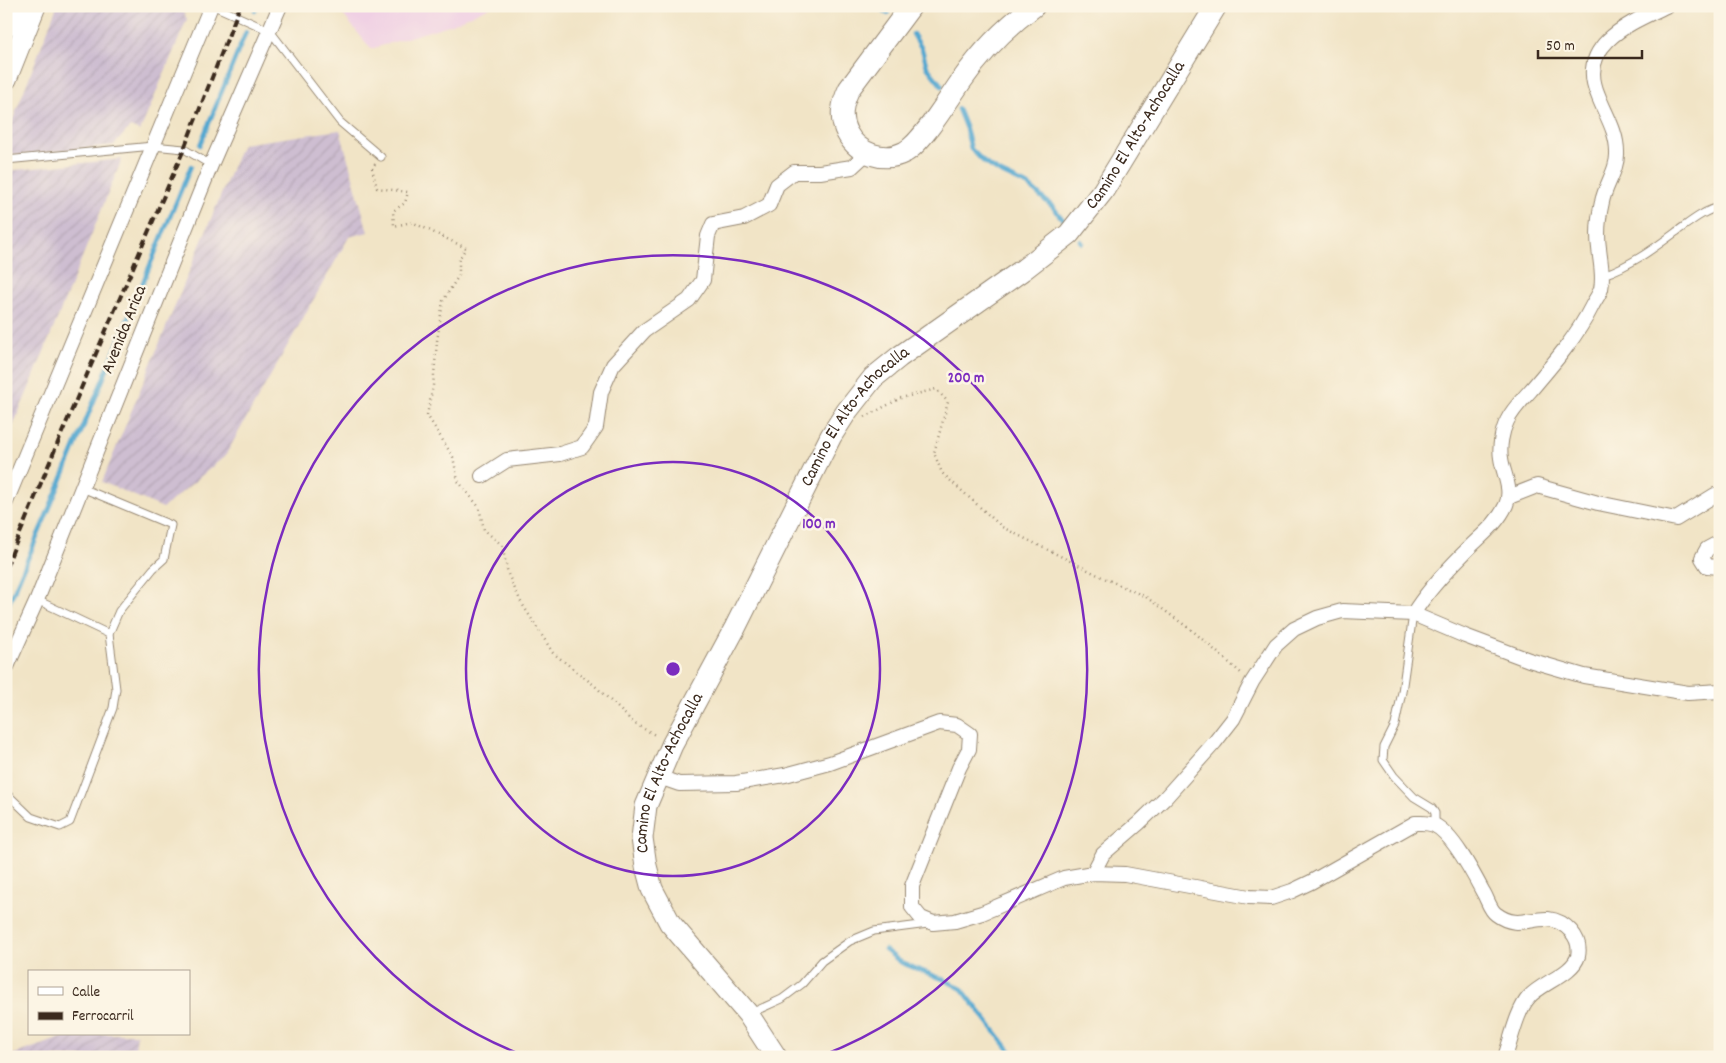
<svg xmlns="http://www.w3.org/2000/svg" width="1726" height="1063" font-family="Dekko,sans-serif">
<style>
.built{fill:#f0d0e4}
.industrial{fill:url(#industrial-furrows)}
.lines{fill:none;stroke-linecap:round;stroke-linejoin:round}
.stream{stroke:#54a8d0;stroke-width:4.5}
.lane-casing{stroke:#968772;stroke-width:9}
.street-casing{stroke:#968772;stroke-width:16}
.primary-casing{stroke:#968772;stroke-width:23}
.highway-casing{stroke:#968772;stroke-width:27}
.path{stroke:#968772;stroke-width:2.5;stroke-dasharray:1 4;stroke-linecap:butt}
.lane{stroke:#fff;stroke-width:7}
.street{stroke:#fff;stroke-width:14}
.primary{stroke:#fff;stroke-width:21}
.highway{stroke:#fff;stroke-width:25}
.rail{stroke:#3b2a1e;stroke-width:4;stroke-dasharray:8 4;stroke-linecap:butt}
.ring{fill:none;stroke:#7b2cbf;stroke-width:2.5}
.labels{text-anchor:middle;dominant-baseline:central;stroke-width:5;stroke-linejoin:round;paint-order:stroke}
.street-label{font-size:18px;fill:#3b2a1e;stroke:#fcf5e5}
.centre{fill:#7b2cbf;stroke:#fcf5e5;stroke-width:2.5}
.ring-label{font-size:15px;text-anchor:middle;font-weight:bold;fill:#7b2cbf;stroke:#fcf5e5;stroke-width:5;stroke-linejoin:round;paint-order:stroke}
</style>
<defs>
<pattern id="industrial-furrows" width="10" height="10" patternUnits="userSpaceOnUse" patternTransform="scale(1.25)"><rect width="10" height="10" fill="#cebed1"/><path d="M-1 1l2-2M0 10L10 0M9 11l2-2" fill="none" stroke="#b2a3b3"/></pattern>
</defs>
<rect width="100%" height="100%" fill="#fcf5e5"/>
<filter id="ink" filterUnits="userSpaceOnUse"><feTurbulence type="fractalNoise" baseFrequency=".02" numOctaves="2"/><feDisplacementMap in="SourceGraphic" scale="10" xChannelSelector="R" yChannelSelector="G"/><feConvolveMatrix kernelMatrix="1 2 1 2 8 2 1 2 1" color-interpolation-filters="sRGB"/></filter>
<filter id="wash" filterUnits="userSpaceOnUse"><feTurbulence type="fractalNoise" baseFrequency=".0096" numOctaves="4" result="noise"/><feDisplacementMap in="SourceGraphic" scale="20" xChannelSelector="R" yChannelSelector="G"/><feGaussianBlur stdDeviation="1.12" result="paint"/><feColorMatrix in="noise" values="0 0 0 0 0 0 0 0 0 0 0 0 0 0 0 0 0 1.4 0 .05"/><feComposite in="paint" operator="in"/></filter>
<g filter="url(#wash)">
<rect width="100%" height="100%" fill="#f1e4c6"/>
<!-- built -->
<path class="built" d="M336 6H492L452 24 371 49Z"/>
<!-- industrial -->
<g class="industrial">
<path d="M57 6H173L183 12 187 19 140 131 130 127 114 145 20 155 6 152V137Z"/>
<path d="M340 130 368 232 349 237 225 456 163 508 102 482 242 144Z"/>
<path d="M122 159 32 381 6 442V171Z"/>
<path d="M73 1034H137L135 1050 132 1057H6Z"/>
</g>
<g class="lines">
<!-- stream -->
<g class="stream">
<path d="M877 6 888 13"/>
<path d="M255 11 257 6"/>
<path d="M913 34 922 49 927 67 942 86"/>
<path d="M958 109 966 129 971 149 984 162 999 172 1029 186 1053 207 1064 221"/>
<path d="M200 145 246 32"/>
<path d="M1080 241 1082 243"/>
<path d="M6 610 58 488 191 166"/>
<path d="M885 950 902 963 945 980 962 989 1015 1057"/>
</g>
</g>
</g>
<g filter="url(#ink)">
<g class="lines">
<defs>
<g id="lane">
<path d="M214 6 270 31 340 122 381 157"/>
<path d="M6 160 153 146 184 149 211 165"/>
<path d="M1603 275C1630 266 1653 249 1676 232 1689 223 1704 210 1720 207"/>
<path d="M37 600 109 634"/>
<path d="M1413 614 1402 692 1395 725 1384 747 1383 760 1394 776 1414 797 1432 808 1435 813V826"/>
<path d="M6 793 31 817 60 827 70 822 113 708 116 689 109 634 119 611 153 569 164 559 171 525 82 488"/>
<path d="M751 1013 782 999 802 984 822 961 850 941 874 931 928 924"/>
</g>
<g id="street">
<path d="M482 476 507 460 560 454 582 447 596 427 601 392 613 365 644 331 689 300 703 280 708 236 713 224 744 218 769 205 777 185 794 172H820L852 167 867 153"/>
<path d="M1509 497 1537 486 1598 503 1676 519 1715 495H1720"/>
<path d="M6 502 211 6"/>
<path d="M1720 542 1707 549 1702 558 1707 566 1720 567"/>
<path d="M1413 614C1427 591 1445 572 1464 553 1479 537 1497 525 1506 505 1513 489 1503 474 1501 458 1499 447 1502 431 1507 421 1512 410 1522 400 1530 391 1553 364 1576 338 1592 306 1595 300 1599 295 1601 289 1604 275 1600 261 1599 248 1597 234 1599 215 1602 202 1605 185 1618 170 1617 152 1617 131 1605 114 1598 95 1576 45 1630 23 1666 6"/>
<path d="M6 669 37 600 211 165 280 6"/>
<path d="M659 777 679 784 736 783 785 775 830 763 939 723 957 725 970 734 969 749 959 768 912 886V907L921 918 933 923 955 921 982 913 1064 878 1093 873 1125 874 1249 897 1271 898 1292 891 1311 882 1415 823C1422 823 1427 822 1434 825 1452 833 1473 873 1483 892 1487 898 1490 910 1496 914 1516 929 1529 918 1548 919 1565 921 1582 937 1578 956 1573 974 1541 983 1529 997 1517 1010 1511 1040 1505 1057"/>
<path d="M1093 873 1103 854 1139 823 1165 798 1215 742 1233 719 1252 682 1276 645 1294 629 1317 618 1342 611 1413 614 1465 636 1529 660 1584 676 1688 693 1720 691"/>
</g>
<g id="primary">
<path d="M911 6 849 89C842 104 839 118 847 133 858 154 884 163 905 152 923 142 949 98 962 80 982 51 1006 27 1034 6"/>
<path d="M6 79 35 6"/>
<path id="s1" d="M776 1057 748 1014 670 923 652 889 646 866 642 838 646 806 672 745 735 628 831 436 847 411 873 378 899 357 1024 269 1069 234 1103 191 1216 6"/>
</g>
<path id="highway" d="M6 24 14 6"/>
</defs>
<!-- lane casing -->
<use href="#lane" class="lane-casing"/>
<!-- street casing -->
<use href="#street" class="street-casing"/>
<!-- primary casing -->
<use href="#primary" class="primary-casing"/>
<!-- highway casing -->
<use href="#highway" class="highway-casing"/>
<!-- path -->
<g class="path">
<path d="M375 164 372 168 377 188 408 192 405 203 393 211 394 226 412 222 466 248 459 259V275L443 301 437 341 433 386 427 415 453 457 458 481 479 507 484 530 502 545 508 574 521 602 553 653 594 685 635 724 657 736"/>
<path d="M865 417 901 398 936 389 948 402 934 453 942 473 1002 527 1104 578 1146 597 1194 632 1242 674"/>
</g>
<!-- lane -->
<use href="#lane" class="lane"/>
<!-- street -->
<use href="#street" class="street"/>
<!-- primary -->
<use href="#primary" class="primary"/>
<!-- highway -->
<use href="#highway" class="highway"/>
<!-- rail -->
<path class="rail" d="M6 567 61 435 184 149 240 6"/>
</g>
</g>
<!-- distance rings -->
<g class="ring">
<circle cx="673" cy="669" r="207"/>
<path d="M525 1056A414 414 0 1 1 821 1056"/>
</g>
<g class="labels">
<!-- street labels -->
<g class="street-label">
<text stroke="none"><textPath href="#s1" startOffset="1142">Camino El Alto-Achocalla</textPath></text>
<text transform="translate(125 330) rotate(-68)">Avenida Arica</text>
<text stroke="none"><textPath href="#s1" startOffset="738">Camino El Alto-Achocalla</textPath></text>
<text stroke="none"><textPath href="#s1" startOffset="332">Camino El Alto-Achocalla</textPath></text>
</g>
</g>
<circle cx="673" cy="669" r="8" class="centre"/>
<g class="ring-label">
<text x="966" y="382">200 m</text>
<text x="819" y="528">100 m</text>
</g>
<!-- margin -->
<rect width="1726" height="1063" fill="none" stroke="#fcf5e5" stroke-width="25"/>
<!-- legend -->
<rect x="28" y="970" width="162" height="65" fill="#fcf5e5" stroke="#afa495"/>
<rect x="38" y="987" width="25" height="8" fill="#ffffff" stroke="#afa495"/>
<text x="72" y="996" font-size="15" fill="#3b2a1e">Calle</text>
<rect x="38" y="1012" width="25" height="8" fill="#3b2a1e" stroke="#afa495"/>
<text x="72" y="1020" font-size="15" fill="#3b2a1e">Ferrocarril</text>
<!-- scale -->
<path d="M1538 50v8h104v-8" fill="none" stroke="#3b2a1e" stroke-width="2.5"/>
<text x="1546" y="50" font-size="15" fill="#3b2a1e" stroke="#fcf5e5" stroke-width="4" paint-order="stroke">50 m</text>
</svg>
